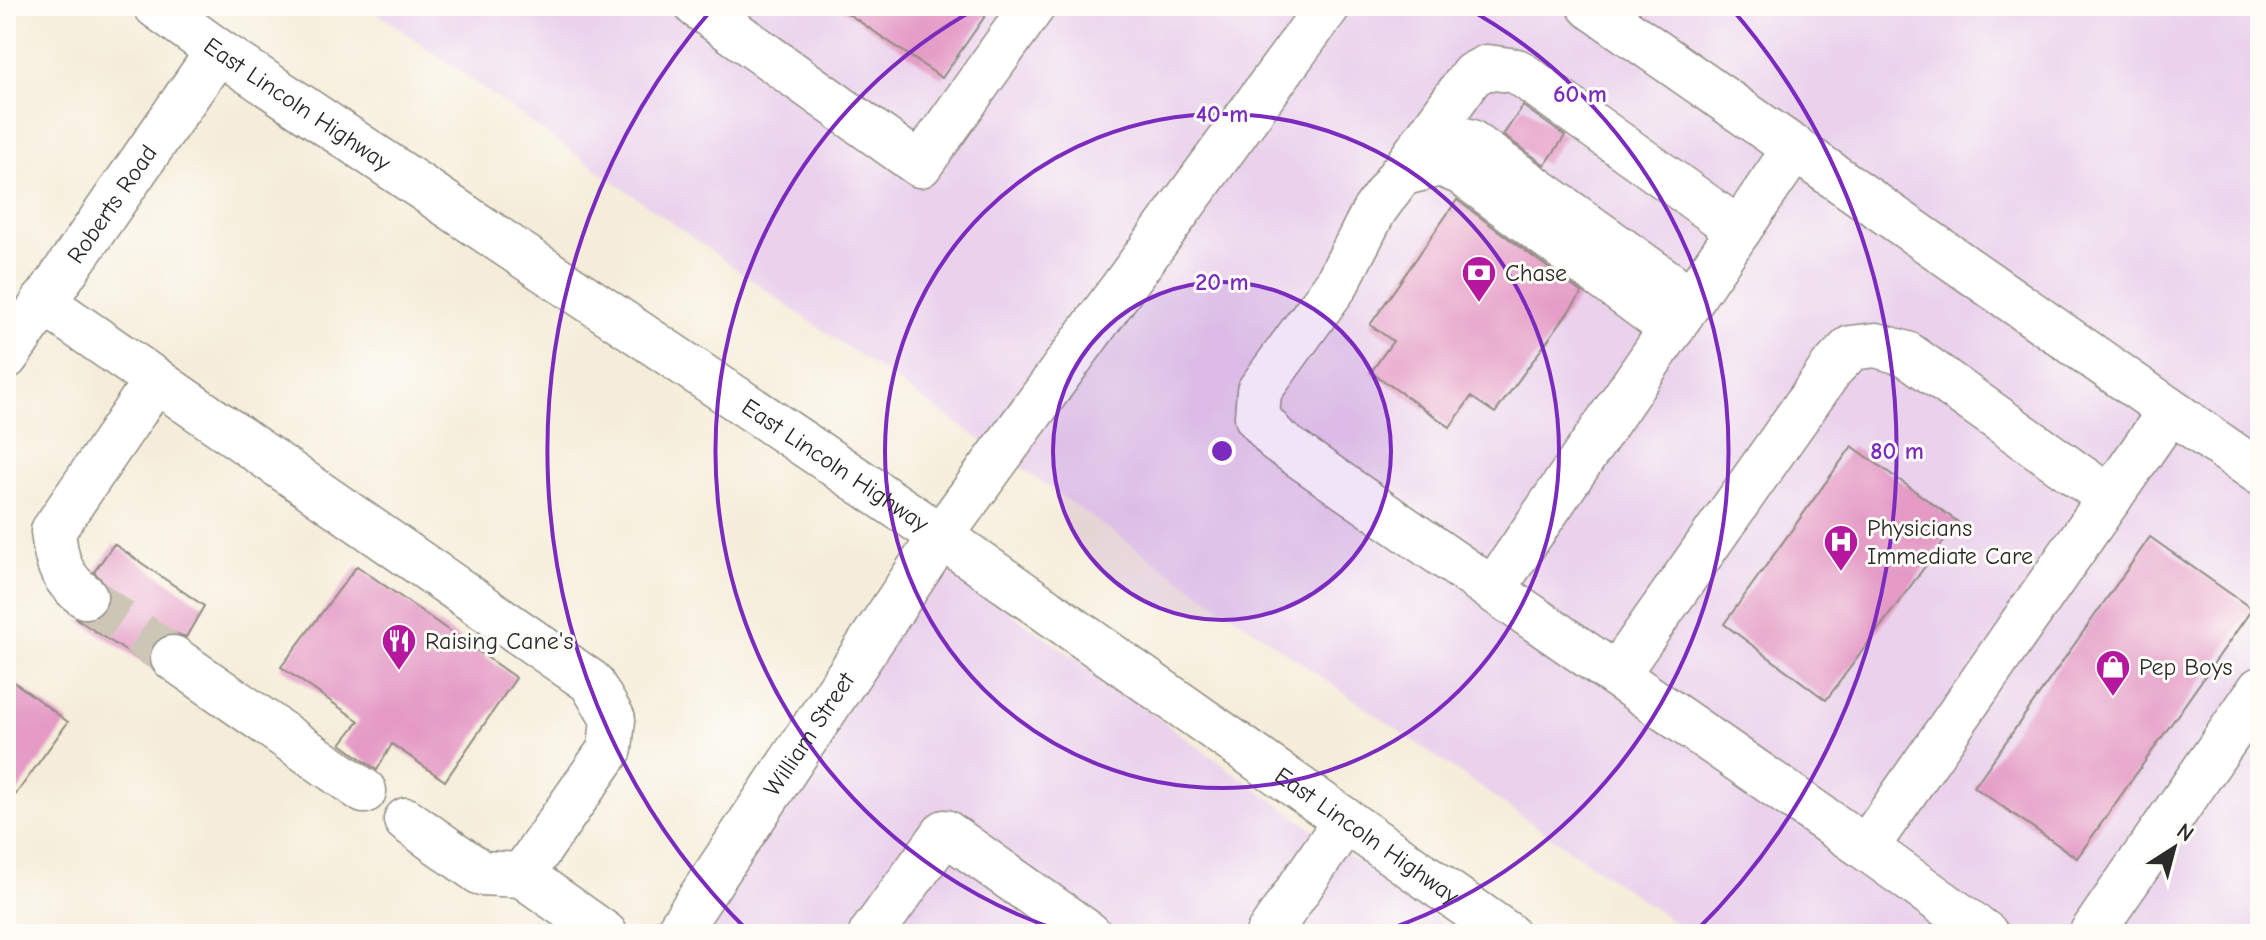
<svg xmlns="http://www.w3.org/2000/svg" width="2266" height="940" font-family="'Comic Neue',sans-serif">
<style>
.built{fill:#ead1ec}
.building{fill:#e49ac5}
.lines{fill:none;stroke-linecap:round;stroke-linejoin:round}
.minor-tunnel{stroke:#cdc6b6;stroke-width:44;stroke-dasharray:44 22;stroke-linecap:butt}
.minor-casing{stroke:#908c82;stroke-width:47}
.major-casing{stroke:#908c82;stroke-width:47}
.minor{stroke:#fff;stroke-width:44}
.major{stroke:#fff;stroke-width:44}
.ring{fill:none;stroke:#7b2cbf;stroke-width:4}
.labels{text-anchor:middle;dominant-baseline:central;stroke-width:6;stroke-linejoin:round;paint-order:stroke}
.street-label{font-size:24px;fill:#2b2b2b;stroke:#fdfcf7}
.poi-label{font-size:24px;fill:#2b2b2b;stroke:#fdfcf7;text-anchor:start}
.centre{fill:#7b2cbf;stroke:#fdfcf7;stroke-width:4}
.ring-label{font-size:24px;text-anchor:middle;font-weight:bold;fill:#7b2cbf;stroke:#fdfcf7;stroke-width:6;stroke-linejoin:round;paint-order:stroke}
</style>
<rect width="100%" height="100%" fill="#fdfcf7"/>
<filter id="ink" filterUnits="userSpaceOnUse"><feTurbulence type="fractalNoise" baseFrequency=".0125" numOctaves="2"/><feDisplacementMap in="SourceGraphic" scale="16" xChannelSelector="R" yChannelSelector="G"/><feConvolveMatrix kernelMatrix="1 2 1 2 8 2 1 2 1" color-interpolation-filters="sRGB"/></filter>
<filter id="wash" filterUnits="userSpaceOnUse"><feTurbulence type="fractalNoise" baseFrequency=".006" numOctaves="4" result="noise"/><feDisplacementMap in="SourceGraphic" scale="32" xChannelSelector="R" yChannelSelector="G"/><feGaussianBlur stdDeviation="1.8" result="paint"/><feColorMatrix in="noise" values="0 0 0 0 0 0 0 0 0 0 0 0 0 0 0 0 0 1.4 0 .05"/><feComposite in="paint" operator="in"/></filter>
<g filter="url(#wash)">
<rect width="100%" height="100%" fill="#f5edd9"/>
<!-- built -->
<g class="built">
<path d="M368 6H2260V934H1691L791 308Z"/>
<path d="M942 563 1459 934H687Z"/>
</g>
<g id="blocks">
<!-- building -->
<g class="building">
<path d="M837 6H992L942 78Z"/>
<path d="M1523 106 1565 136 1545 165 1503 135Z"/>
<path d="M1457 200 1582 293 1495 413 1471 397 1450 427 1371 372 1393 341 1370 325Z"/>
<path d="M1852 446 1958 522 1826 700 1724 624Z"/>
<path d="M2150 537 2252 609 2077 858 1974 787Z"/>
<path d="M114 544 204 606 186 637 174 633 163 635 153 643 148 655 150 667 75 618 82 621 93 619 105 611 110 599 108 588 94 572Z"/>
<path d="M357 566 516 678 445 781 392 744 377 770 341 744 359 721 281 667Z"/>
<path d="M6 676 68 722 6 808Z"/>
</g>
</g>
</g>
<g filter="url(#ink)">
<use href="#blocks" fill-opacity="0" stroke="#908c82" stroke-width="2"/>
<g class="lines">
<!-- minor-tunnel -->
<path class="minor-tunnel" d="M85 596 173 658"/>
<defs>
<g id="minor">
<path d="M697 6 920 165 1033 6"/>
<path d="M1590 6 2260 473"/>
<path d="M1419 148 1441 134 1469 141 1692 300"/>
<path d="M1401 174 1440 164 1462 173 1672 329"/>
<path d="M1739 230 1517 71 1487 67 1472 75 1374 211 1336 285 1259 391 1257 417 1278 441 1866 848 2170 411"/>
<path d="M43 302 591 682 613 719 610 749 522 875 605 934"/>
<path id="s1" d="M6 357 218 51"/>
<path d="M1494 588 1795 148"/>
<path d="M85 596C60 578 56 560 53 531L156 380"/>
<path d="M173 658 364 791"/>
<path d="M1617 674 1831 369 1851 348 1876 345 1907 354 2110 498"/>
<path d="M406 820 481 873 522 875"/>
<path d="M1866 848 1986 934"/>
<path id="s2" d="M676 934 941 536 1328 6"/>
<path d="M871 934 945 832 1089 934"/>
<path d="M1268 934 1345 821"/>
<path d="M2091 934 2260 689"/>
</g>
<g id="major">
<path id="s3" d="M156 6 218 51 941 536 1507 934"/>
</g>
</defs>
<!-- minor casing -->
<use href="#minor" class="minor-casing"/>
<!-- major casing -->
<use href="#major" class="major-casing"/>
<!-- minor -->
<use href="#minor" class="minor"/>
<!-- major -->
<use href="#major" class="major"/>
</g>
</g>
<!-- distance rings -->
<circle cx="1222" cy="451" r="169" fill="#7b2cbf" fill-opacity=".12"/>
<g class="ring">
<circle cx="1222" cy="451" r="169"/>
<circle cx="1222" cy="451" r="337"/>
<path d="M1070 934A506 506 0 0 1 981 6M1463 6A506 506 0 0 1 1374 934"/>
<path d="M749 932A675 675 0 0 1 713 8M1731 8A675 675 0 0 1 1695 932"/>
</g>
<!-- icons -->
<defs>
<symbol id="bank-pin" viewBox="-11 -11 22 30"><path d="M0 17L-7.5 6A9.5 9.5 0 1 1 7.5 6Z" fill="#b5179e" stroke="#fdfcf7"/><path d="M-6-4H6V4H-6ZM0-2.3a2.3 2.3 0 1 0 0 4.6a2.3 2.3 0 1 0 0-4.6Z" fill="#fff"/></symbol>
<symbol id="hospital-pin" viewBox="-11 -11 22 30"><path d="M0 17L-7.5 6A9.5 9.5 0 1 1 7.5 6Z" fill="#b5179e" stroke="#fdfcf7"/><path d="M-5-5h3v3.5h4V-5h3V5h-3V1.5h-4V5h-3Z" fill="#fff"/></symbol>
<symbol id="restaurant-pin" viewBox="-11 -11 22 30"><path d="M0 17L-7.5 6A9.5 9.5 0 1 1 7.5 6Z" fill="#b5179e" stroke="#fdfcf7"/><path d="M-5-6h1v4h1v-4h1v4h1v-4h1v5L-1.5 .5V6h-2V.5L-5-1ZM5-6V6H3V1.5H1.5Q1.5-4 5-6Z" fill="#fff"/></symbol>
<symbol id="shop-pin" viewBox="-11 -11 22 30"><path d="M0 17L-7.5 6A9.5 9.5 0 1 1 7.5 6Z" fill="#b5179e" stroke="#fdfcf7"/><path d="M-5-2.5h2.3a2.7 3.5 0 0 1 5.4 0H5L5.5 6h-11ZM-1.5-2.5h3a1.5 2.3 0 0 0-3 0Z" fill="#fff"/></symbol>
</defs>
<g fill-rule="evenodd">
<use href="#bank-pin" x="1459" y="253" width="40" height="54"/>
<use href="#hospital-pin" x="1821" y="522" width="40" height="54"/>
<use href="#restaurant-pin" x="379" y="621" width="40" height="54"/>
<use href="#shop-pin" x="2093" y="647" width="40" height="54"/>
</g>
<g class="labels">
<!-- street labels -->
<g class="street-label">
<text stroke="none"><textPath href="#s3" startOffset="172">East Lincoln Highway</textPath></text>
<text stroke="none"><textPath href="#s1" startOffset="186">Roberts Road</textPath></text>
<text stroke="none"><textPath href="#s3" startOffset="820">East Lincoln Highway</textPath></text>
<text stroke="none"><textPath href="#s2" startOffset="240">William Street</textPath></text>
<text stroke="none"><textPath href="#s3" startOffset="1468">East Lincoln Highway</textPath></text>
</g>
<!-- poi labels -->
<g class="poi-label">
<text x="1505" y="273">Chase</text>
<text x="1867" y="528">Physicians<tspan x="1867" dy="28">Immediate Care</tspan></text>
<text x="425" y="641">Raising Cane's</text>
<text x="2139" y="667">Pep Boys</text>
</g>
</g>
<circle cx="1222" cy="451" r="12" class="centre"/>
<g class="ring-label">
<text x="1580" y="102">60 m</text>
<text x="1222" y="122">40 m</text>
<text x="1222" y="290">20 m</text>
<text x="1897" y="459">80 m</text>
</g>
<!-- margin -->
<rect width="2266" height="940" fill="none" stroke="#fdfcf7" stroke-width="32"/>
<!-- north arrow -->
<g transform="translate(2174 848) rotate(36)" stroke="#fdfcf7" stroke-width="6" paint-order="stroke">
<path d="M0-6L14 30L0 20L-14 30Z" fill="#2b2b2b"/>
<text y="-12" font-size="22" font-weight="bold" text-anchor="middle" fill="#2b2b2b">N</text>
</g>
</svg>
